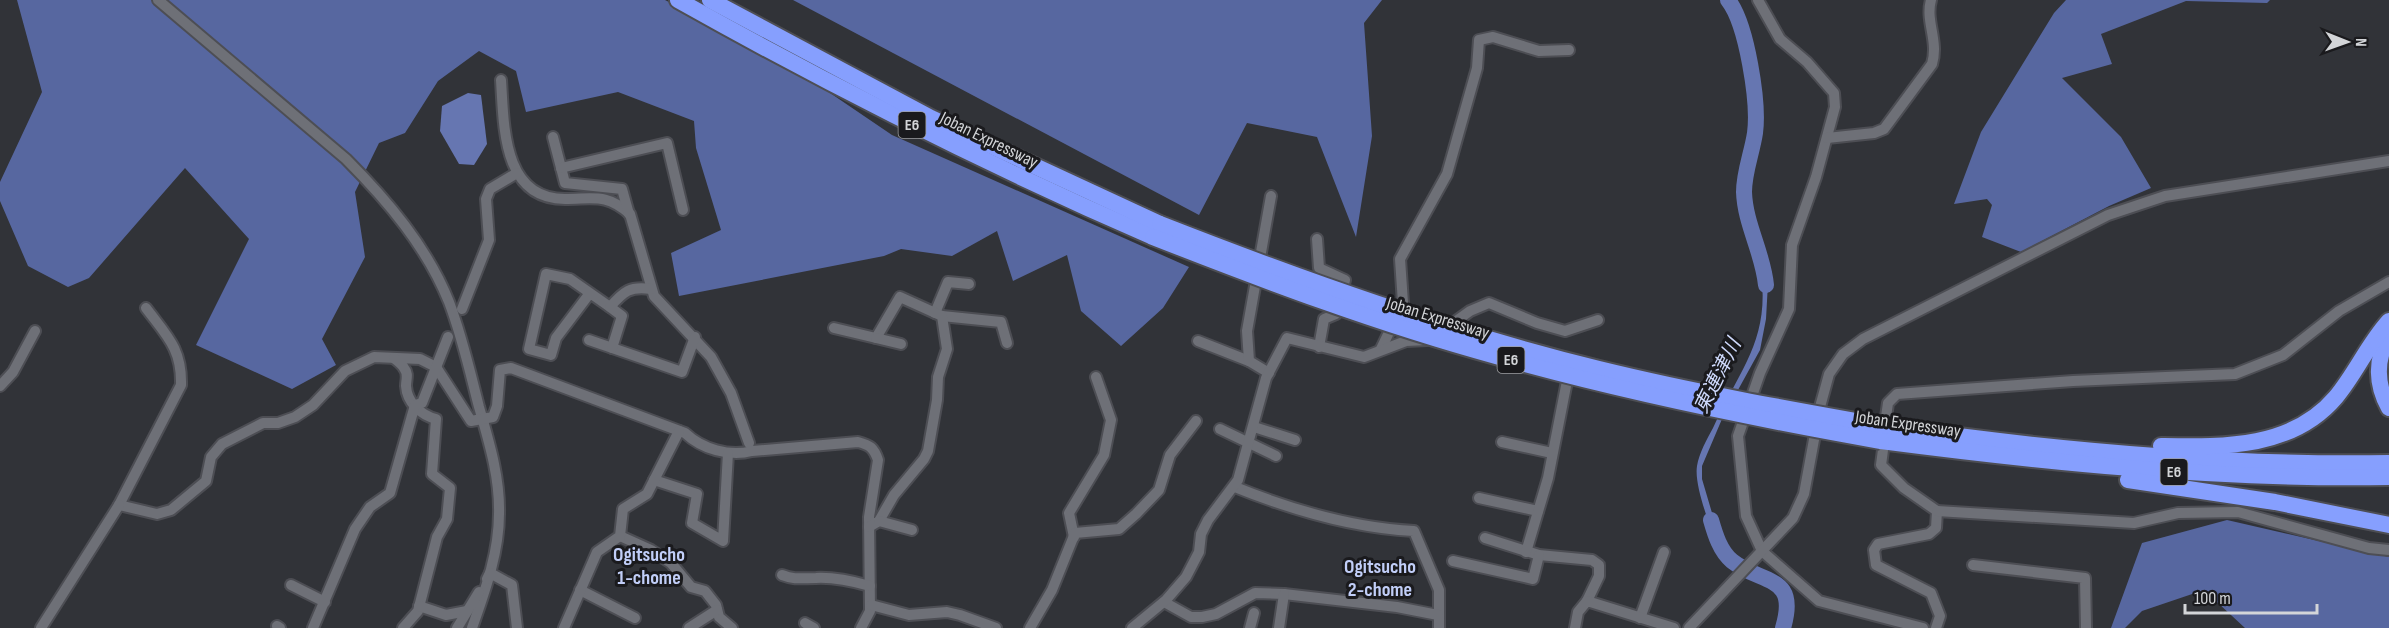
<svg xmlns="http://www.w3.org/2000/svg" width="2389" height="628" font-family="'Sofia Sans Condensed','Noto Sans JP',sans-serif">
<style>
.forest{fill:#5767a0}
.water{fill:#6676b1}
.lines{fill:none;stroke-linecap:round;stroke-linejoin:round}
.river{stroke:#6676b1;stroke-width:16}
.minor-casing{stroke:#4d4e54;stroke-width:14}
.highway-casing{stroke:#4d4e54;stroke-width:20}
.minor{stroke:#6e7077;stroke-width:10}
.highway{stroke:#869ffe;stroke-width:16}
.highway-bridge-casing{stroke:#4d4e54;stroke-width:20;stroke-linecap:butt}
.highway-bridge{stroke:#869ffe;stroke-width:16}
.labels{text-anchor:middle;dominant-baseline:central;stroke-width:6;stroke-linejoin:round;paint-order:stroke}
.shield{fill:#1a1a1d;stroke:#9c9da0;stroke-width:1.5}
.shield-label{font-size:16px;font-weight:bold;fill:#d3d5d8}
.street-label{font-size:18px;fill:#d3d5d8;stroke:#1a1a1d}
.water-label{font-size:20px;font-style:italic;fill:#ced9fb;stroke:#1a1a1d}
.neighbourhood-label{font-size:20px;font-weight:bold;fill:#c1cef8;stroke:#1a1a1d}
</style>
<rect width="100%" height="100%" fill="#313338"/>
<!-- forest -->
<g class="forest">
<path d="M17 0H665L780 59 892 135 1189 267 1163 308 1121 346 1081 311 1067 255 1013 281 997 231 952 256 901 249 884 256 679 296 671 253 721 230 696 148 694 121 618 92 526 112 516 71 479 51 438 81 405 133 379 143 355 192 365 257 322 339 336 365 292 389 196 345 249 239 185 168 89 278 68 287 28 266 0 201V182L42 92Z"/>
<path d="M793 0H1382L1364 23 1372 136 1356 237 1317 137 1247 123 1199 215Z"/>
<path d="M2066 0H2270L2267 3 2186 1 2101 34 2112 64 2062 78 2121 137 2151 188 2109 206 2021 252 1982 237 1992 205 1987 199 1954 204 1981 132 2054 13Z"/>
<path d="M2227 520 2389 557V628H2245L2204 590 2142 611 2125 628H2111L2142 543Z"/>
</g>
<!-- water -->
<g class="water">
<path d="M468 93 481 95 487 144 474 165 459 164 440 131 442 106Z"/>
<path d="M1765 263 1768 283 1766 319 1760 350 1722 419 1702 466V479L1720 540 1715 541C1709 522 1694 485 1697 466 1699 453 1707 439 1713 428 1741 366 1772 339 1760 265Z"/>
</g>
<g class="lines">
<!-- river -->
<g class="river">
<path d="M1728 0C1747 24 1759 103 1755 133 1752 153 1744 172 1744 192 1745 224 1763 253 1766 285"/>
<path d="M1711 520C1715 534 1720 551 1732 561 1762 585 1799 574 1783 628"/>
</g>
<defs>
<g id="minor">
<path d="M158 0 346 159C387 200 427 247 449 302 462 336 470 372 479 407 489 442 500 477 499 514 499 553 485 591 472 628"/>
<path d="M1758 0 1780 39 1807 62 1834 93 1835 107 1816 177 1792 245 1789 309 1760 373 1738 436 1746 516 1762 551 1819 601 1923 628"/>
<path d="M501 80C504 125 502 199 565 199 594 199 606 193 630 214L654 296 711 357 731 393 749 443"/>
<path d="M553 137 565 183 622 189 629 214"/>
<path d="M1827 138 1874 133 1884 129 1932 64C1939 41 1925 21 1931 0"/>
<path d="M561 168 667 143 683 210"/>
<path d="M1317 239 1319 268 1345 280 1336 314 1324 319 1319 347"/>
<path d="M590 293 556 338 551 355 529 349 546 274 570 279 610 307"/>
<path d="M146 308C167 336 182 349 181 385L119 505 157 514 171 510 206 481 211 457 222 444 263 423H278L295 417 313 405 345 371 374 357 420 359 436 367 471 421 493 417 497 406 500 370 511 368 685 433C702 449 729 457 752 451L858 442C870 445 874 448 878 460L869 517 870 611 861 628"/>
<path d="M462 309 489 240 486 199 490 189 517 173"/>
<path d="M935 313 948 282 969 284"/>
<path d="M942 316 1001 322 1007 343"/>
<path d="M834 328 876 338 900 297 942 316 947 349 938 377 937 400 928 451 924 459 894 495 879 521 869 527"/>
<path d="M1445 329 1470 311 1489 303 1537 323 1565 331 1598 320"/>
<path d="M876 338 901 344"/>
<path d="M589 340 682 372 695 337"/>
<path d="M1198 341 1249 361"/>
<path d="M612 348 622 316 610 307C624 291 630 286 651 289"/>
<path d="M1381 349 1403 303 1400 259 1447 174 1477 68 1479 40 1493 37 1539 51 1569 50"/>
<path d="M394 358C397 361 402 364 404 368 409 374 406 379 406 386 407 403 421 415 436 419L432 474 450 488 447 519 437 537 418 611 403 628"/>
<path d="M1269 373 1249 361 1247 331 1271 196"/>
<path d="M0 386 13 372 35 331"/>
<path d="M1886 417 1888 403 1897 394 2073 381 2235 374 2283 355 2339 311 2389 282"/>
<path d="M1254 427 1295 440"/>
<path d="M1220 429 1276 456"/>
<path d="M1502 442 1552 453"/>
<path d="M1883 450 1881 465 1904 488 1937 511 1936 528 1929 534 1878 544 1874 550 1876 565 1931 593 1940 616 1936 628"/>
<path d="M654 480 697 494 692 523 723 541 728 453"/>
<path d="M1235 487C1292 510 1352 528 1414 531L1439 590V628"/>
<path d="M1479 498 1538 511"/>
<path d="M1937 511 2134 523 2178 513 2238 512 2369 548 2389 550"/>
<path d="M879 521 912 530"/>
<path d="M620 536 651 550 671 563 691 587 705 591 716 605 719 617 732 628"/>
<path d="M1074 537 1069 513 1104 455 1111 420 1096 377"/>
<path d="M1485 538 1539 555 1592 560 1599 565V576L1587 601"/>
<path d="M1526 552 1548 478 1567 381"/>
<path d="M1453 561 1533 579 1539 555"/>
<path d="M1973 565 2085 578 2086 628"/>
<path d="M782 575C795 580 802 578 816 578 834 577 852 581 870 586"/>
<path d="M487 579 490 573 512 585 517 628"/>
<path d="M291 585 325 602"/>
<path d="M580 590 635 618"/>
<path d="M1164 602 1191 617H1202L1216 614 1255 593 1284 594 1397 607 1438 615"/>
<path d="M871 605 909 615 947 612 960 615 996 628"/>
<path d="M419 606 446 615 467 611"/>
<path d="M1640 618 1664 552"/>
<path d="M805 623 814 628"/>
<path d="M277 626 280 628"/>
<path d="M41 628 119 505"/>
<path d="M313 628 355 529 370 507 390 493 415 405 422 403 448 337"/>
<path d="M457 628 479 592"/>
<path d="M564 628 597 552 620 536 623 509 647 494 679 431"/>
<path d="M689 628 717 610"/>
<path d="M1030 628 1052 590 1075 533 1119 529 1136 514 1159 490 1170 455 1196 421"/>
<path d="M1132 628 1166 600 1186 577 1199 552 1201 534 1208 520 1238 480 1266 378 1287 338 1364 357 1406 341 1427 340"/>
<path d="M1250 628 1254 613"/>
<path d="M1279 628 1284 594"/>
<path d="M1575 628 1578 612 1587 601 1674 628"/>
<path d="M1689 628 1793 518 1804 494 1820 407 1829 374 1843 354 1863 339 2108 215 2165 196 2389 161"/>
</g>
<g id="highway">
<path d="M678 0C833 87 990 166 1153 237"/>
<path d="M710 0 931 118 1160 224"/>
<path d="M2389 337C2375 359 2376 385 2389 408"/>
<path d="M1884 426C2051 450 2220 466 2389 463"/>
<path d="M1881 441C2050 463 2218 480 2389 477"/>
<path d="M2161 446C2223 447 2292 449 2336 397 2356 373 2368 344 2389 321"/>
<path d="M2128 480 2275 502 2389 525"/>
</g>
</defs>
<!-- minor casing -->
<use href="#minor" class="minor-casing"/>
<!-- highway casing -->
<use href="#highway" class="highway-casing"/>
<!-- minor -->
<use href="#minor" class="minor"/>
<!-- highway -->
<use href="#highway" class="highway"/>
<defs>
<g id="highway-bridge">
<path d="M1160 224C1303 280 1449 332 1599 369 1693 392 1788 409 1884 426"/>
<path d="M1153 237C1265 281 1379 324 1496 356 1623 392 1751 418 1881 441"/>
</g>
</defs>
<!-- highway-bridge casing -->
<use href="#highway-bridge" class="highway-bridge-casing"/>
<!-- highway-bridge -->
<use href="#highway-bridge" class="highway-bridge"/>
</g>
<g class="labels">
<!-- shield labels -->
<g class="shield">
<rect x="898.5" y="112" width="27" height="26" rx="4.5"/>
<rect x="1497.5" y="347" width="27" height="26" rx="4.5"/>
<rect x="2160.5" y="459" width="27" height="26" rx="4.5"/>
</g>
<g class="shield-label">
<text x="912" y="125">E6</text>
<text x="1511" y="360">E6</text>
<text x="2174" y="472">E6</text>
</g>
<!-- street labels -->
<g class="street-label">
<text transform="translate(989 140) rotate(26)">Joban Expressway</text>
<text transform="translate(1438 318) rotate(17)">Joban Expressway</text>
<text transform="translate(1908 424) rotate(8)">Joban Expressway</text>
</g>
<!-- water labels -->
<g class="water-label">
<text transform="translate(1718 376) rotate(-64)">東連津川</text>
</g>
<!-- neighbourhood labels -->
<g class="neighbourhood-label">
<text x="649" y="555">Ogitsucho<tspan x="649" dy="23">1-chome</tspan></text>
<text x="1380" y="567">Ogitsucho<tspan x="1380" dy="23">2-chome</tspan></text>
</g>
</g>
<!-- north arrow -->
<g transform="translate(2347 42) rotate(91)" stroke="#1a1a1d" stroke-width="4.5" paint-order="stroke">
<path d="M0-4.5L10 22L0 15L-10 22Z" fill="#d3d5d8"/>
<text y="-9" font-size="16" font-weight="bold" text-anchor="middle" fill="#d3d5d8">N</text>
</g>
<!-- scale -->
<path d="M2185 604v9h132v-9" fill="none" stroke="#d3d5d8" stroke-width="3"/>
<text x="2194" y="604" font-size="18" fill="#d3d5d8" stroke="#1a1a1d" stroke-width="4.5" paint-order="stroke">100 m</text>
</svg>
